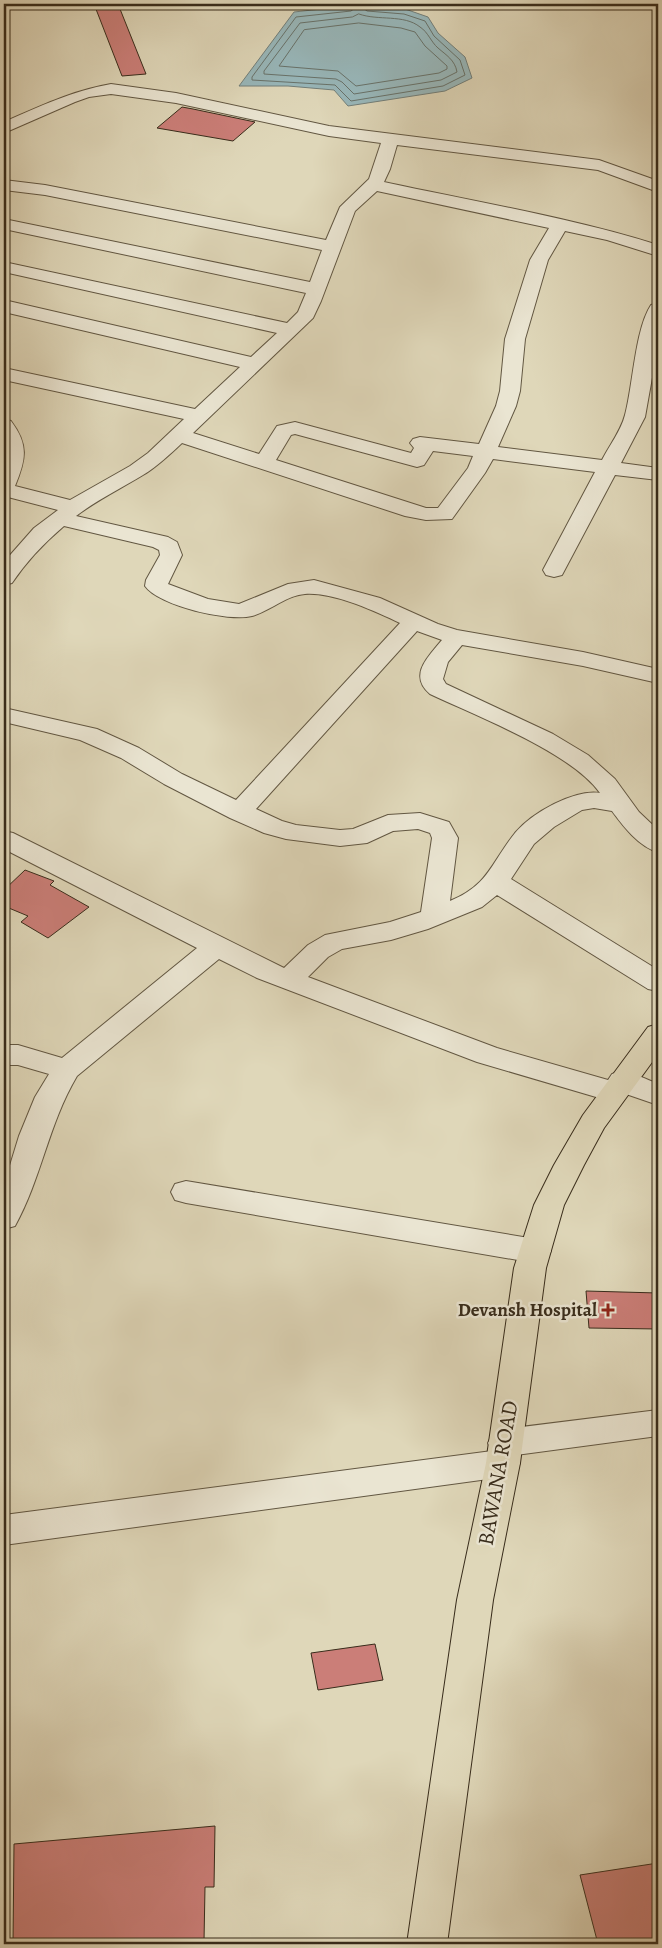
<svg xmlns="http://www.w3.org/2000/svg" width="662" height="1948" font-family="Alegreya,serif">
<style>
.water{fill:#98b7ba;stroke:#727f7a}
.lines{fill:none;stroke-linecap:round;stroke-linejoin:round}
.shore{stroke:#68726a;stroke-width:1}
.building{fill:#cb7e78;stroke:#382c1b}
.street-casing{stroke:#625742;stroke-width:2}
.primary-casing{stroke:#382c1b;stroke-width:2}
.street{fill:#eae5d2;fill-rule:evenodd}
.primary{fill:#dfd7b9;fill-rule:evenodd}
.poi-dot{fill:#8f2418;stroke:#eae5d2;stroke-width:2}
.labels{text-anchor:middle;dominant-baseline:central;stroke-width:5;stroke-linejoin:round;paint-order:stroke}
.poi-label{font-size:19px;font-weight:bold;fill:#382c1b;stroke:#eae5d2;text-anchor:end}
.near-street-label{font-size:22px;fill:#382c1b;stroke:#eae5d2}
</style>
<rect width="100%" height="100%" fill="#dfd7b9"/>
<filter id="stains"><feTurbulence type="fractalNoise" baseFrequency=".004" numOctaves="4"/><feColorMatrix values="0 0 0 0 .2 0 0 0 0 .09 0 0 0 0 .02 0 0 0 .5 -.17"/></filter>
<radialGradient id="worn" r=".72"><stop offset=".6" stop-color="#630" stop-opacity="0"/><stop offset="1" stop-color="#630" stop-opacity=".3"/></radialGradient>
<!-- water -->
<path class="water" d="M358 5 405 9 428 17 438 33 465 57 472 78 445 91 348 106 334 90 288 86H239L294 12Z"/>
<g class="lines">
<!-- shore -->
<g class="shore">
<path d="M356 4 355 8 351 11 296 17 252 77V80L335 85 351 101 443 86 465 75 460 60 434 36 425 21 404 14 367 11 363 8 362 4"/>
<path d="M359 14C378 21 404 14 420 27 428 32 431 42 438 48 446 55 455 60 457 72L441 80 354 94 342 82 336 79 264 74V71L300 23 352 17Z"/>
<path d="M359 23 401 28 415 32 425 46 447 66V69L439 73 356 86 338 71 279 66 304 30Z"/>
</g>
</g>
<!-- building -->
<g class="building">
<path d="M94 4H118L146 74 122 76Z"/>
<path d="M182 107 193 109 255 122 233 141 157 128Z"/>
<path d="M25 870 54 881 50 885 89 907 48 938 21 922 28 916 4 906V890Z"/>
<path d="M586 1291 658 1293V1329L589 1328Z"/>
<path d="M375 1644 383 1680 318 1690 311 1653Z"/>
<path d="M215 1826 214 1887H205L204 1941 158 1944H13L14 1844Z"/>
<path d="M658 1863V1944H598L580 1875Z"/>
</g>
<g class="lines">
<defs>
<g id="street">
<path d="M111 84 176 93 329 126 599 160 658 181V192L598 170 397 145 390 169 384 182C476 202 569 217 658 245V256L607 240 565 231 548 260 525 339 520 391 516 406 498 447 602 460C609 446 621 431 625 415 633 386 635 329 651 305L658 303V344L645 417 621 463 658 468V480L615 475 562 575 554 577 546 575 543 570 595 472 493 459 485 473 452 519 426 520 405 516 182 443C170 454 158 466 143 475 120 489 97 500 76 516L168 537 177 542 182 555 168 584 208 599 239 604 288 584 314 580 380 598 438 624 457 630 583 652 658 669V683L583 666 462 645 448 662 443 679 446 684 553 734 588 755 615 779 639 812 658 830V852C639 847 623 826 612 811L594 808 582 810 554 827 534 844 511 879 658 970V991L648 989 497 895 482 907 428 929 391 940 342 949 328 957 308 977 497 1048 608 1080 612 1074C628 1069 643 1078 658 1084V1105L626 1094 623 1099 613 1102 477 1062 257 978 219 959 77 1076C48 1125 42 1177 15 1226L4 1229V1185L19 1136 35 1097 49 1074 18 1065H4V1045H18L62 1058 197 948 4 849V831L13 833 284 968 308 945 325 935 390 922 421 912 432 838 430 833 418 829 393 831 367 843 340 846 286 839 264 833 230 818 164 784 121 758 80 740 4 722V708L97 729 139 748 182 774 236 800 400 623C374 611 334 592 305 594 287 595 270 611 252 616 229 622 159 606 145 586L146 580 160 555 159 550 153 547 64 526C44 543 26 562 12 583L4 585V562L34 528 58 510 4 496V419L11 421C29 445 26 459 15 486L70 500 130 466 148 453 184 419 4 380V368L195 409 240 367 4 312V300L251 357 277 333 4 272V262L287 323 298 312 306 293 4 229V219L310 282 322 250 45 195 4 190V180L45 185 326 240 340 207 369 179 381 143 329 136 176 103 111 94 89 97 75 102 4 133V122C41 106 71 91 111 84ZM377 191 549 228 530 260 505 339 500 391 496 406 479 444 420 437 413 439 410 443 414 448 411 453 295 422 277 426 259 454 193 433 313 318 321 301 355 211ZM295 434 417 467 424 465 433 451 473 456 468 468 438 508H426L276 460 291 435ZM417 631 442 640C428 657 408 675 430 694 476 716 571 752 600 793 574 789 532 813 515 833 491 863 489 885 450 901L458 838 449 822 420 813 388 815 353 829 340 830 296 825 282 821 256 809Z"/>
<path d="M186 1181 535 1239 546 1243 551 1251 546 1259 535 1263 186 1203 175 1200 171 1192 175 1184Z"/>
<path d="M658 1410V1436L516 1455 520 1463 515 1473 503 1477 4 1545V1515L492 1451 488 1443 493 1433 505 1429Z"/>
</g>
<path id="primary" d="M658 1024V1054L604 1128 584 1165 564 1205 546 1268 520 1463 493 1600 447 1944H407L457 1600 486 1463 514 1268 534 1205 554 1165 583 1115 648 1027Z"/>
</defs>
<!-- street casing -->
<use href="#street" class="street-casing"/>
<!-- primary casing -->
<use href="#primary" class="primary-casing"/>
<!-- street -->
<use href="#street" class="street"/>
<!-- primary -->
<use href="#primary" class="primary"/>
</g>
<!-- markers -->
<path class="poi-dot" d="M605.5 1302.5h5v5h5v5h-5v5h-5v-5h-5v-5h5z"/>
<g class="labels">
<!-- poi labels -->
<g class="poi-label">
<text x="597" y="1310">Devansh Hospital</text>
</g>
<!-- near-street labels -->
<g class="near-street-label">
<text transform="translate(498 1473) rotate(-80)">BAWANA ROAD</text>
</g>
</g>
<!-- margin -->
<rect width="662" height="1948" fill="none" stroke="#dfd7b9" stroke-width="20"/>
<rect x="5" y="5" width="652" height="1938" fill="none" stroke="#382c1b" stroke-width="2.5"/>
<rect x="10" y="10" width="642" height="1928" fill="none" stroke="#382c1b"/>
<rect width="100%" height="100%" filter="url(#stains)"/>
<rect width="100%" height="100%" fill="url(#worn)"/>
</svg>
